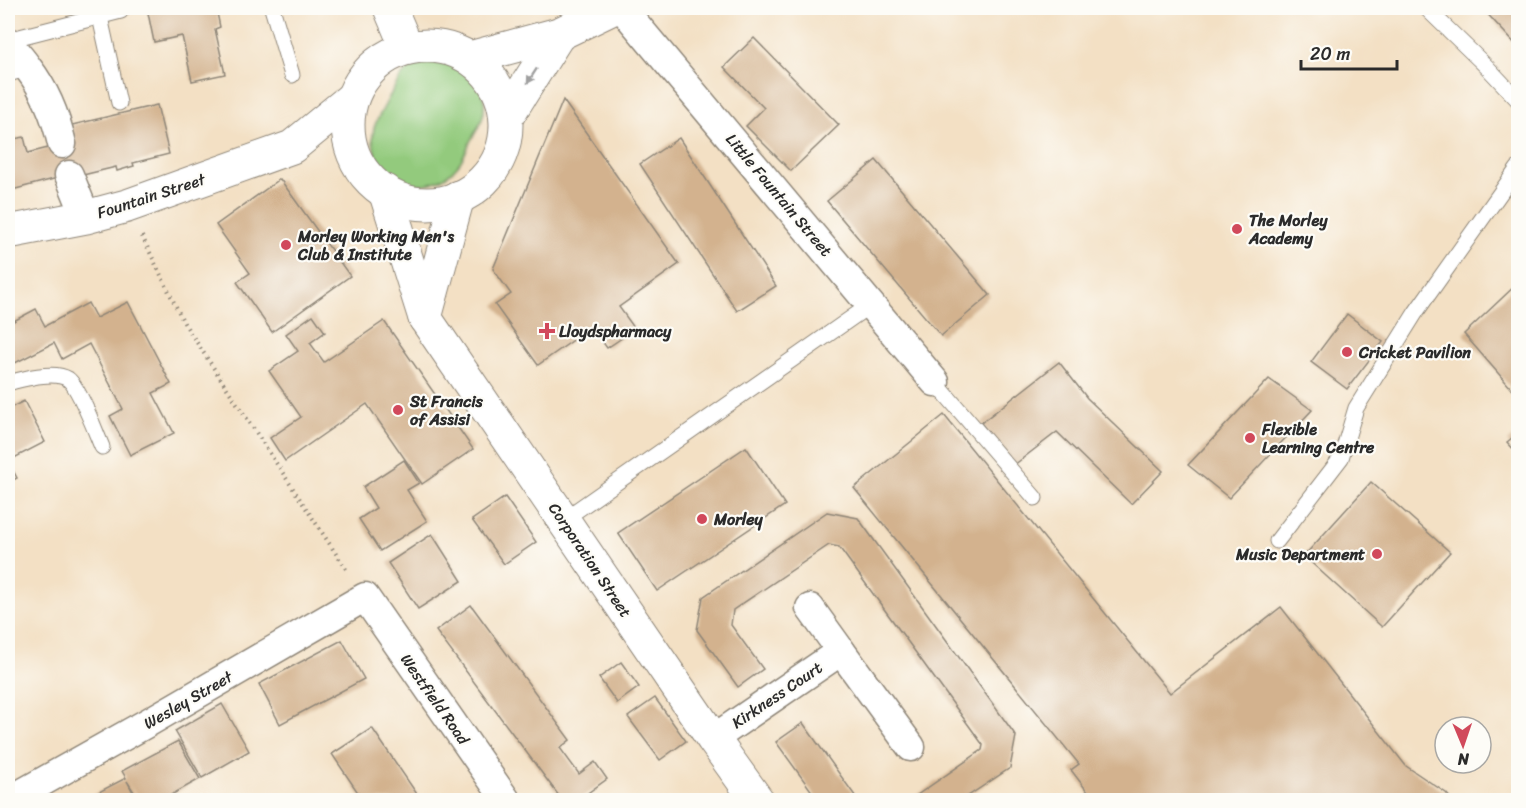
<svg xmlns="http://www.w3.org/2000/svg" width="1526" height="808" font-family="Sriracha,sans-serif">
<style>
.green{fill:#93ca7d;stroke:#5f7a54;stroke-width:1.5}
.building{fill:#d3b28e}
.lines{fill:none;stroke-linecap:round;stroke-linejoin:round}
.lane-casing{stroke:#8f8678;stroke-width:17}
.street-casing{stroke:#8f8678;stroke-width:31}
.secondary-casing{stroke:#8f8678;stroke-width:35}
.path{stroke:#8f8678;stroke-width:4;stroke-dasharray:1.5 4.5;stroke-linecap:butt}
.lane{stroke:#fff;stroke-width:15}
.street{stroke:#fff;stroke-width:28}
.secondary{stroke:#fff;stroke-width:33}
.oneway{fill:#a0a0a0}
.poi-dot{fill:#d1495b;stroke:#fdfcf7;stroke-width:2}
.labels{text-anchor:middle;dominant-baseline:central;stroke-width:4.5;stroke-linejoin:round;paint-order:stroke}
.street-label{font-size:16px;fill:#2b2b2b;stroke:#fdfcf7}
.poi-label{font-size:16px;font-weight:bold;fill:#2b2b2b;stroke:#fdfcf7;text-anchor:start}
</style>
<rect width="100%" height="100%" fill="#fdfcf7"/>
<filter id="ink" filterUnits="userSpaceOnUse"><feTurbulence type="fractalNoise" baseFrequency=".0167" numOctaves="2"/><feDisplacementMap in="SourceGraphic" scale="12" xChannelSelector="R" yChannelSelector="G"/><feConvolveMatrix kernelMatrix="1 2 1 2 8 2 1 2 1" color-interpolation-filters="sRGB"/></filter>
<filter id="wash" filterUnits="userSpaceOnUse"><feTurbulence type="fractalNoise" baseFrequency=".008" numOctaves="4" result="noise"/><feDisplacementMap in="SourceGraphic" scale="24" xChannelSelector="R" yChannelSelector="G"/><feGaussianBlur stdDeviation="1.35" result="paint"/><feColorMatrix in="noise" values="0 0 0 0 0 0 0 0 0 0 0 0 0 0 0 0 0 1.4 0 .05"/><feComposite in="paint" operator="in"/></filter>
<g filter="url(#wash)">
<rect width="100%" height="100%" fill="#f3e0c4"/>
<!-- green -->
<path class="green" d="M434 59C443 60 452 60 461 65 478 74 488 97 483 116 481 124 475 133 471 140 467 148 464 158 458 165 443 184 419 190 397 179 380 170 369 147 374 128 377 118 384 108 388 99 394 89 399 76 409 69 416 63 425 61 434 59Z"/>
<g id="blocks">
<!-- building -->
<g class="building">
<path d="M147 8H216L220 27 215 29 225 74 192 81 182 36 154 42Z"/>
<path d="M1482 8H1518V47Z"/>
<path d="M754 38 839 125 791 171 746 126 764 108 724 67Z"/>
<path d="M563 100 679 264 619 307 635 329 607 348 592 327 538 365 495 305 511 294 493 269Z"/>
<path d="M157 105 169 154 133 163 134 166 117 171 116 167 83 175H69L8 191V140L24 137 28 153 76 141 72 125Z"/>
<path d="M679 138 776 286 737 311 640 164Z"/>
<path d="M876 160 990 295 941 336 827 201Z"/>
<path d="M280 179 350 276 272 332 237 282 250 273 216 225Z"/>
<path d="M1518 283V396L1464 334Z"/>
<path d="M128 302 171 384 153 393 174 433 130 455 110 416 123 409 89 344 62 359 54 343 15 363 8 348V324L36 309 45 326 88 303 96 318Z"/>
<path d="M1347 314 1383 342 1347 389 1311 362Z"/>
<path d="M313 315 325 332 310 343 324 362 384 321 473 449 422 484 367 404 285 461 270 438 301 417 269 371 298 351 286 334Z"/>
<path d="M1059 362 1087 398 1163 471 1131 504 1057 432 1014 465 981 423Z"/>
<path d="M1269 379 1312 410 1229 498 1188 465Z"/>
<path d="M24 401 45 442 8 461 17 478 8 483V409Z"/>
<path d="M944 415 1170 693 1281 607 1406 766 1446 793 1452 800H1094L1071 770 1079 764 854 488Z"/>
<path d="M1518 433V454L1507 442Z"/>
<path d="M746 447 785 505 657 591 618 533Z"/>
<path d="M404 460 419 483 407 490 427 521 380 551 359 519 376 508 363 487Z"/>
<path d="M1371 482 1450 552 1382 627 1304 556Z"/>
<path d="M505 497 536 542 504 564 472 520Z"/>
<path d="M827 512 858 518 1016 736 1010 768 962 800H910L982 750 983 745 839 547 829 545 733 610 731 625 763 669 738 687 697 630 703 597Z"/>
<path d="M432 534 462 581 418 609 388 563Z"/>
<path d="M471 605 570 740 560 748 579 774 595 762 607 779 578 800H562L436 631Z"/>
<path d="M342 640 364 679 280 724 259 684Z"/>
<path d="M621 662 639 687 617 703 599 678Z"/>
<path d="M655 698 686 741 660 760 628 717Z"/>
<path d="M222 704 249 751 202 778 175 731Z"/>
<path d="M803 723 858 800H818L776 742Z"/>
<path d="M372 728 421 800H363L332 754Z"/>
<path d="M178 741 200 779 162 800H139L127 781 137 800H96L93 795 126 778 122 771Z"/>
</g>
</g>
</g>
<g filter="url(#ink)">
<use href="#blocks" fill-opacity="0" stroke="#8f8678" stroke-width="1.5"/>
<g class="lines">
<defs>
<g id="lane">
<path d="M272 8 292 75"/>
<path d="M1426 8 1487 67 1518 100"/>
<path d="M100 17 119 103"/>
<path d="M8 40 121 11"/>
<path d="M8 74 29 68"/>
<path d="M935 382 1035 498"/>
<path d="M8 383C22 379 54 370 68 379 79 387 96 433 102 447"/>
<path d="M563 520 870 305"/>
<path d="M1277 541 1341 458 1356 408 1416 312 1518 168"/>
</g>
<g id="street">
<path d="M622 8 935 382"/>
<path d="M8 42C14 51 22 59 28 68 45 90 56 117 62 144"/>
<path d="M69 175 86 217"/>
<path d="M810 608 841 651"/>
<path d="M713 739 841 651 911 747"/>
<path d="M10 800 149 722 365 597 506 800"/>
</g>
<g id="secondary">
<path d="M390 8 407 48"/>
<circle cx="427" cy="125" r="79"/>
<path d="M470 58 559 34 613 8"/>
<path d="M506 118 559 34"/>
<path d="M385 191 425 318 713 739 757 800"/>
<path d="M8 232 86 217 127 206 292 147 352 98"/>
<path d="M425 318 458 197"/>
</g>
</defs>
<!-- lane casing -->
<use href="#lane" class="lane-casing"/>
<!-- street casing -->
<use href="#street" class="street-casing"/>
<!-- secondary casing -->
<use href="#secondary" class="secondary-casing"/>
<!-- path -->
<path class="path" d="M142 236 184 323 348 572"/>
<!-- lane -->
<use href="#lane" class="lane"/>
<!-- street -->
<use href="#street" class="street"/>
<!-- secondary -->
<use href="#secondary" class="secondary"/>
</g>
<!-- one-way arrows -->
<defs><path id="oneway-solid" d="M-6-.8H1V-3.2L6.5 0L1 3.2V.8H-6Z" transform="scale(1.5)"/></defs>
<use class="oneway" href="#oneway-solid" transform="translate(532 76) rotate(123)"/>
</g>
<!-- markers -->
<g class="poi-dot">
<circle cx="1237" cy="229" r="6"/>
<circle cx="286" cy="245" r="6"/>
<path d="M544 322h6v6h6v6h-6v6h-6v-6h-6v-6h6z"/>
<circle cx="1347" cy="352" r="6"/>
<circle cx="398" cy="410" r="6"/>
<circle cx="1250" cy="438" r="6"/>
<circle cx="702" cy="519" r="6"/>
<circle cx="1377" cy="554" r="6"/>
</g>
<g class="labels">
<!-- street labels -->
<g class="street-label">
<text transform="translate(779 195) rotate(50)">Little Fountain Street</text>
<text transform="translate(151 196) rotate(-18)">Fountain Street</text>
<text transform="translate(590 560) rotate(56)">Corporation Street</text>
<text transform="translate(777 695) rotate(-34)">Kirkness Court</text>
<text transform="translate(435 699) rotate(55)">Westfield Road</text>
<text transform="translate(188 700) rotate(-30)">Wesley Street</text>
</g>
<!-- poi labels -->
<g class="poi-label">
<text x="1249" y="220">The Morley<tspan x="1249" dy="18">Academy</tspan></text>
<text x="298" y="236">Morley Working Men's<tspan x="298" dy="18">Club &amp; Institute</tspan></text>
<text x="559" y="331">Lloydspharmacy</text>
<text x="1359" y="352">Cricket Pavilion</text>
<text x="410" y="401">St Francis<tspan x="410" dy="18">of Assisi</tspan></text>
<text x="1262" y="429">Flexible<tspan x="1262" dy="18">Learning Centre</tspan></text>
<text x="714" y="519">Morley</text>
<text x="1365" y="554" text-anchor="end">Music Department</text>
</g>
</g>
<!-- margin -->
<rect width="1526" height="808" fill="none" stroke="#fdfcf7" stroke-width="30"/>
<!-- north arrow -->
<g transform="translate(1463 745) rotate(178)"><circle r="28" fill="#fdfcf7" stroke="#a9a8a5" stroke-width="1.5"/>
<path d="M0-4.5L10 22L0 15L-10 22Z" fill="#d1495b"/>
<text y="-9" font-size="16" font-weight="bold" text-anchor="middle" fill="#2b2b2b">N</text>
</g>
<!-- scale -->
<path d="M1301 60v9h96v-9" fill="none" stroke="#2b2b2b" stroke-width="3"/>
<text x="1310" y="60" font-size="18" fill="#2b2b2b" stroke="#fdfcf7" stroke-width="4.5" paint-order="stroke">20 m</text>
</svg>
